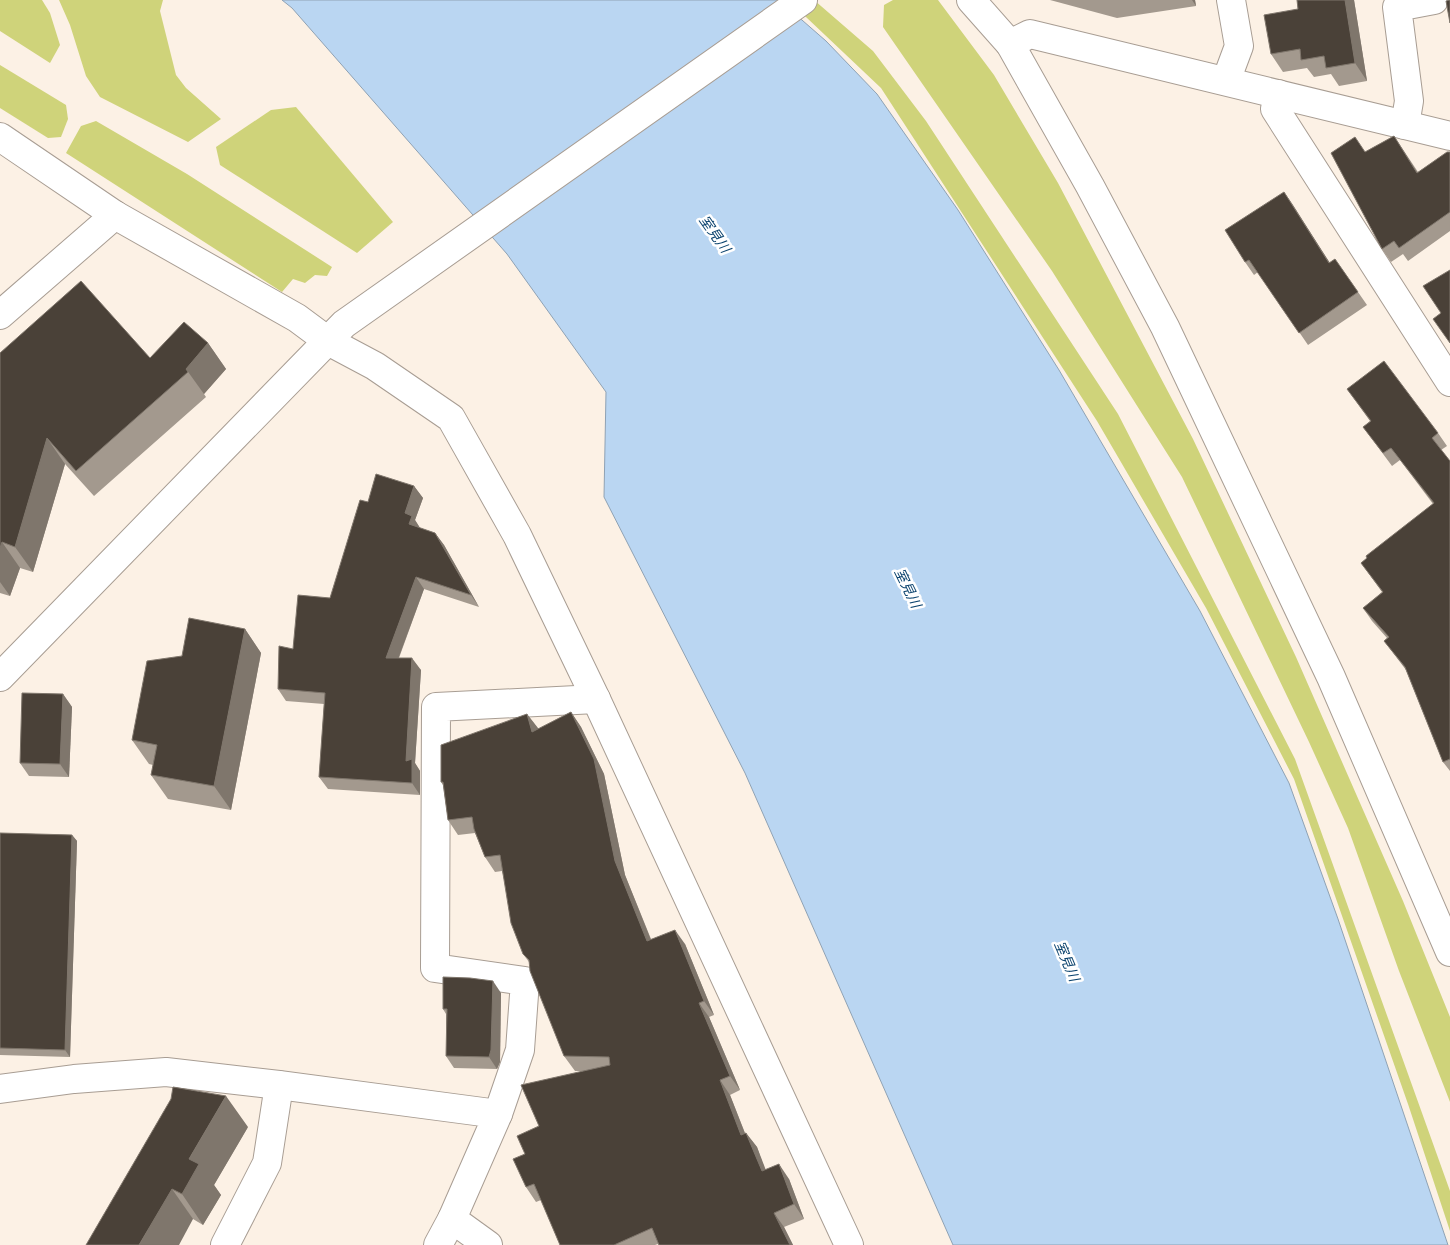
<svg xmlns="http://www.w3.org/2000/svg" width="1450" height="1245" font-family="'DM Sans','Noto Sans JP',sans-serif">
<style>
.green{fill:#cfd37a}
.water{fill:#bad6f2;stroke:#8fa2b4}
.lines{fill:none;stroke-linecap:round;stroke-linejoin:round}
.minor-casing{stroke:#a89d93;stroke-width:30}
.minor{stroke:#fff;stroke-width:28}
.wall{fill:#a3998e}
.shaded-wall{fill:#7f766c}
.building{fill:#4a4138;stroke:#7f766c}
.labels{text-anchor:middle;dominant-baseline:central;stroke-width:5;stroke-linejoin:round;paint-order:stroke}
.water-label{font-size:14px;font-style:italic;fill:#0b436e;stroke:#fff}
</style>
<rect width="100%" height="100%" fill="#fcf1e5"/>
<!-- green -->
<g class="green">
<path d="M0 0H42L50 13 60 45 50 63 0 31Z"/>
<path d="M59 0H163L160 11 176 75 186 88 221 119 188 142 100 97 86 76 70 25Z"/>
<path d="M788 0H814L873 51 926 121 1118 414 1295 759 1450 1191V1231L1408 1104 1294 779 1206 608 1097 421 881 88Z"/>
<path d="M893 0H938L994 75 1058 183 1193 439 1296 657 1403 901 1450 1017V1102L1399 971 1348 828 1309 742 1182 477 1052 271 883 27 884 5Z"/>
<path d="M0 65 66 105 68 119 61 137 48 138 0 108Z"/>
<path d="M296 107 393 222 357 253 220 165 216 147 271 110Z"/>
<path d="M96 121 187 174 332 267 327 276 315 275 305 283 293 279 282 292 66 153 81 126Z"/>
</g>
<!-- water -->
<path class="water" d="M282 0H779L826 41 877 94 958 210 1059 370 1200 611 1289 783 1338 919 1448 1245H953L745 773 604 497 606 392 507 254 292 8Z"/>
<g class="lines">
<defs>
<g id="minor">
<path d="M971 0 1010 44 1090 186 1165 327 1331 677 1450 952"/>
<path d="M1010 44 1030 34 1450 136"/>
<path d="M1226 81 1239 46 1231 0"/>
<path d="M1278 94 1275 109 1450 382"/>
<path d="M1405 125 1409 101 1397 7 1434 0"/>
<path d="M0 137 115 215 297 318 328 341 375 366 451 418 517 535 596 699 849 1245"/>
<path d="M0 315 115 215"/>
<path d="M0 677 344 324 803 0"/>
<path d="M0 1089 74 1079 166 1072 279 1085 498 1114 452 1219 488 1245"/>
<path d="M498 1114 520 1050 525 981 435 968 436 707 596 699"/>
<path d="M225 1245 267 1163 279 1085"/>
<path d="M438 1245 452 1219"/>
</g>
</defs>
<!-- minor casing -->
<use href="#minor" class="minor-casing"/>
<!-- minor -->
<use href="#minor" class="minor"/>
</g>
<!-- wall -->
<g class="wall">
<path d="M1050 0H1195L1196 6 1117 18Z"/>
<path d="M1297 0H1354L1367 81 1339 86 1331 74 1314 77 1307 68 1283 72 1271 54 1298 9Z"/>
<path d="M1394 136 1418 172 1450 152V231L1408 261 1403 254 1391 262 1382 249 1365 152Z"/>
<path d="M1284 192 1330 263 1335 259 1367 305 1308 345 1258 272 1254 275 1245 262Z"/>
<path d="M208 343 226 369 204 394 206 397 94 496 65 464 33 572 20 568 10 596 0 593V353L150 358Z"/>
<path d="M1347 389 1438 433 1447 446 1441 450 1450 461V771L1443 762 1406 670 1384 641 1387 638 1372 621 1363 608 1382 592 1361 563 1433 504 1400 460 1392 466 1372 439 1363 427 1370 421Z"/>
<path d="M414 486 423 498 415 520 420 528 435 533 444 545 479 607 424 589 399 658 421 670 415 763 420 771V795L328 789 319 777 324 704 286 701 278 689 293 649 330 598 368 502Z"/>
<path d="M245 629 261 653 231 810 168 799 151 775 153 765 149 764 132 740 182 656Z"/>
<path d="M63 694 72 707 69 777 29 776 20 763Z"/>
<path d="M571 712 581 727 604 774 625 875 651 939 685 944 714 1015 709 1017 740 1090 730 1095 745 1133H746L757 1147 765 1170 789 1179 804 1219 784 1227 793 1245H659L658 1244 655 1245H560L541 1200 536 1202 526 1187 525 1154 539 1126 585 1071H575L564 1056 529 962 523 954 502 871 495 872 485 857 475 833 458 835 448 820 443 785 441 782 527 714 538 729Z"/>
<path d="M0 833 72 835 77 841 70 1057 0 1055Z"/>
<path d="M501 993 500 1062 497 1069 454 1068 446 1056V1014L443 1009Z"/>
<path d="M248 1127 214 1185 221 1195 203 1225 193 1219 86 1245Z"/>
</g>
<!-- shaded-wall -->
<g class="shaded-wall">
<path d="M1192 0H1195L1196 6Z"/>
<path d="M1345 0H1354L1367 81 1355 63Z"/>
<path d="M1284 192 1293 205 1338 276 1329 263Z"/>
<path d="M208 343 226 369 204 394 186 369Z"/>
<path d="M47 438 65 464 33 572 15 547Z"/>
<path d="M414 486 423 498 415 520 420 528 418 536 409 524 405 513Z"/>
<path d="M435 533 444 545 479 607 471 595Z"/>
<path d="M2 542 20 568 10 596 0 582V548Z"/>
<path d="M416 577 424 589 394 670 386 658Z"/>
<path d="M245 629 261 653 231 810 214 786Z"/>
<path d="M412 658 421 670 415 763 420 771V795L412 783 406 761Z"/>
<path d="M63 694 72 707 69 777 60 764Z"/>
<path d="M571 712 581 727 604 774 625 875 657 955 647 941 615 861Z"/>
<path d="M527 714 538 728 542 746 532 732Z"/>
<path d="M72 835 77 841 70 1057 65 1050Z"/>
<path d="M675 930 685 944 714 1015 704 1001Z"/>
<path d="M493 981 501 993 500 1062 497 1069 489 1057Z"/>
<path d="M699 1003 709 1017 740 1090 730 1076Z"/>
<path d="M720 1080 730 1095 751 1149 741 1135Z"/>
<path d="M226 1096 248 1127 214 1185 221 1195 203 1225 182 1194 189 1159Z"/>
<path d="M746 1133 757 1147 772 1186 762 1171Z"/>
<path d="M779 1164 789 1179 804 1219 794 1204Z"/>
<path d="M172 1189 193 1219 179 1245H139Z"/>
<path d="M774 1213 784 1227 793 1245H790Z"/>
</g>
<!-- building -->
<g class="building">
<path d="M1297 0H1345L1355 63 1326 68 1324 56 1301 60 1300 49 1271 54 1264 15 1298 9Z"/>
<path d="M1450 0V23L1446 1Z"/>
<path d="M1394 136 1417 173 1447 152H1450V212L1399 248 1394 241 1382 249 1331 153 1355 137 1365 152Z"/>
<path d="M1284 192 1329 263 1335 259 1358 292 1299 333 1249 260 1245 262 1225 230Z"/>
<path d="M1450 270V343L1433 319 1441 313 1423 286Z"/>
<path d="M81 281 150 358 184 322 208 343 186 369 188 372 76 471 47 438 15 547 2 542 0 548V353Z"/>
<path d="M1384 361 1438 433 1432 438 1450 461V759L1443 762 1405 667 1384 641 1389 637 1363 608 1383 592 1361 563 1367 558 1366 556 1434 503 1391 448 1383 453 1363 427 1371 421 1347 389Z"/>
<path d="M376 474 414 486 405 513 412 516 409 524 435 533 471 595 416 577 386 658H412L406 761 412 759V783L319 777 325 693 278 689 279 646 293 649 298 595 330 598 360 500 368 502Z"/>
<path d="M189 618 245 629 214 786 151 775 157 745 132 740 147 661 182 656Z"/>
<path d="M22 693 63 694 60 764 20 763Z"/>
<path d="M571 712 594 759 615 861 647 941 675 930 704 1001 699 1003 730 1076 720 1080 741 1135 746 1133 762 1171 779 1164 794 1204 774 1213 790 1245H659L652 1228 614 1245H560L534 1184 526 1187 513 1159 525 1154 517 1136 539 1126 521 1085 610 1065 609 1057 564 1056 530 971 529 960 523 954 511 923 500 855 485 857 474 829 472 817 448 820 443 782H441V745L527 714 532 732Z"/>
<path d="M0 833 72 835 65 1050 0 1048Z"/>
<path d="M443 977 470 978 493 981 491 1050 489 1057 446 1056 447 1009H443Z"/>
<path d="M173 1087 226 1096 189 1159 199 1164 182 1194 172 1189 139 1245H86L171 1099Z"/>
</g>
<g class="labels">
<!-- water labels -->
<g class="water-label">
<text transform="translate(715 234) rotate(55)">室見川</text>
<text transform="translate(908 588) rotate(64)">室見川</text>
<text transform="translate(1067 961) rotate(67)">室見川</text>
</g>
</g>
</svg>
